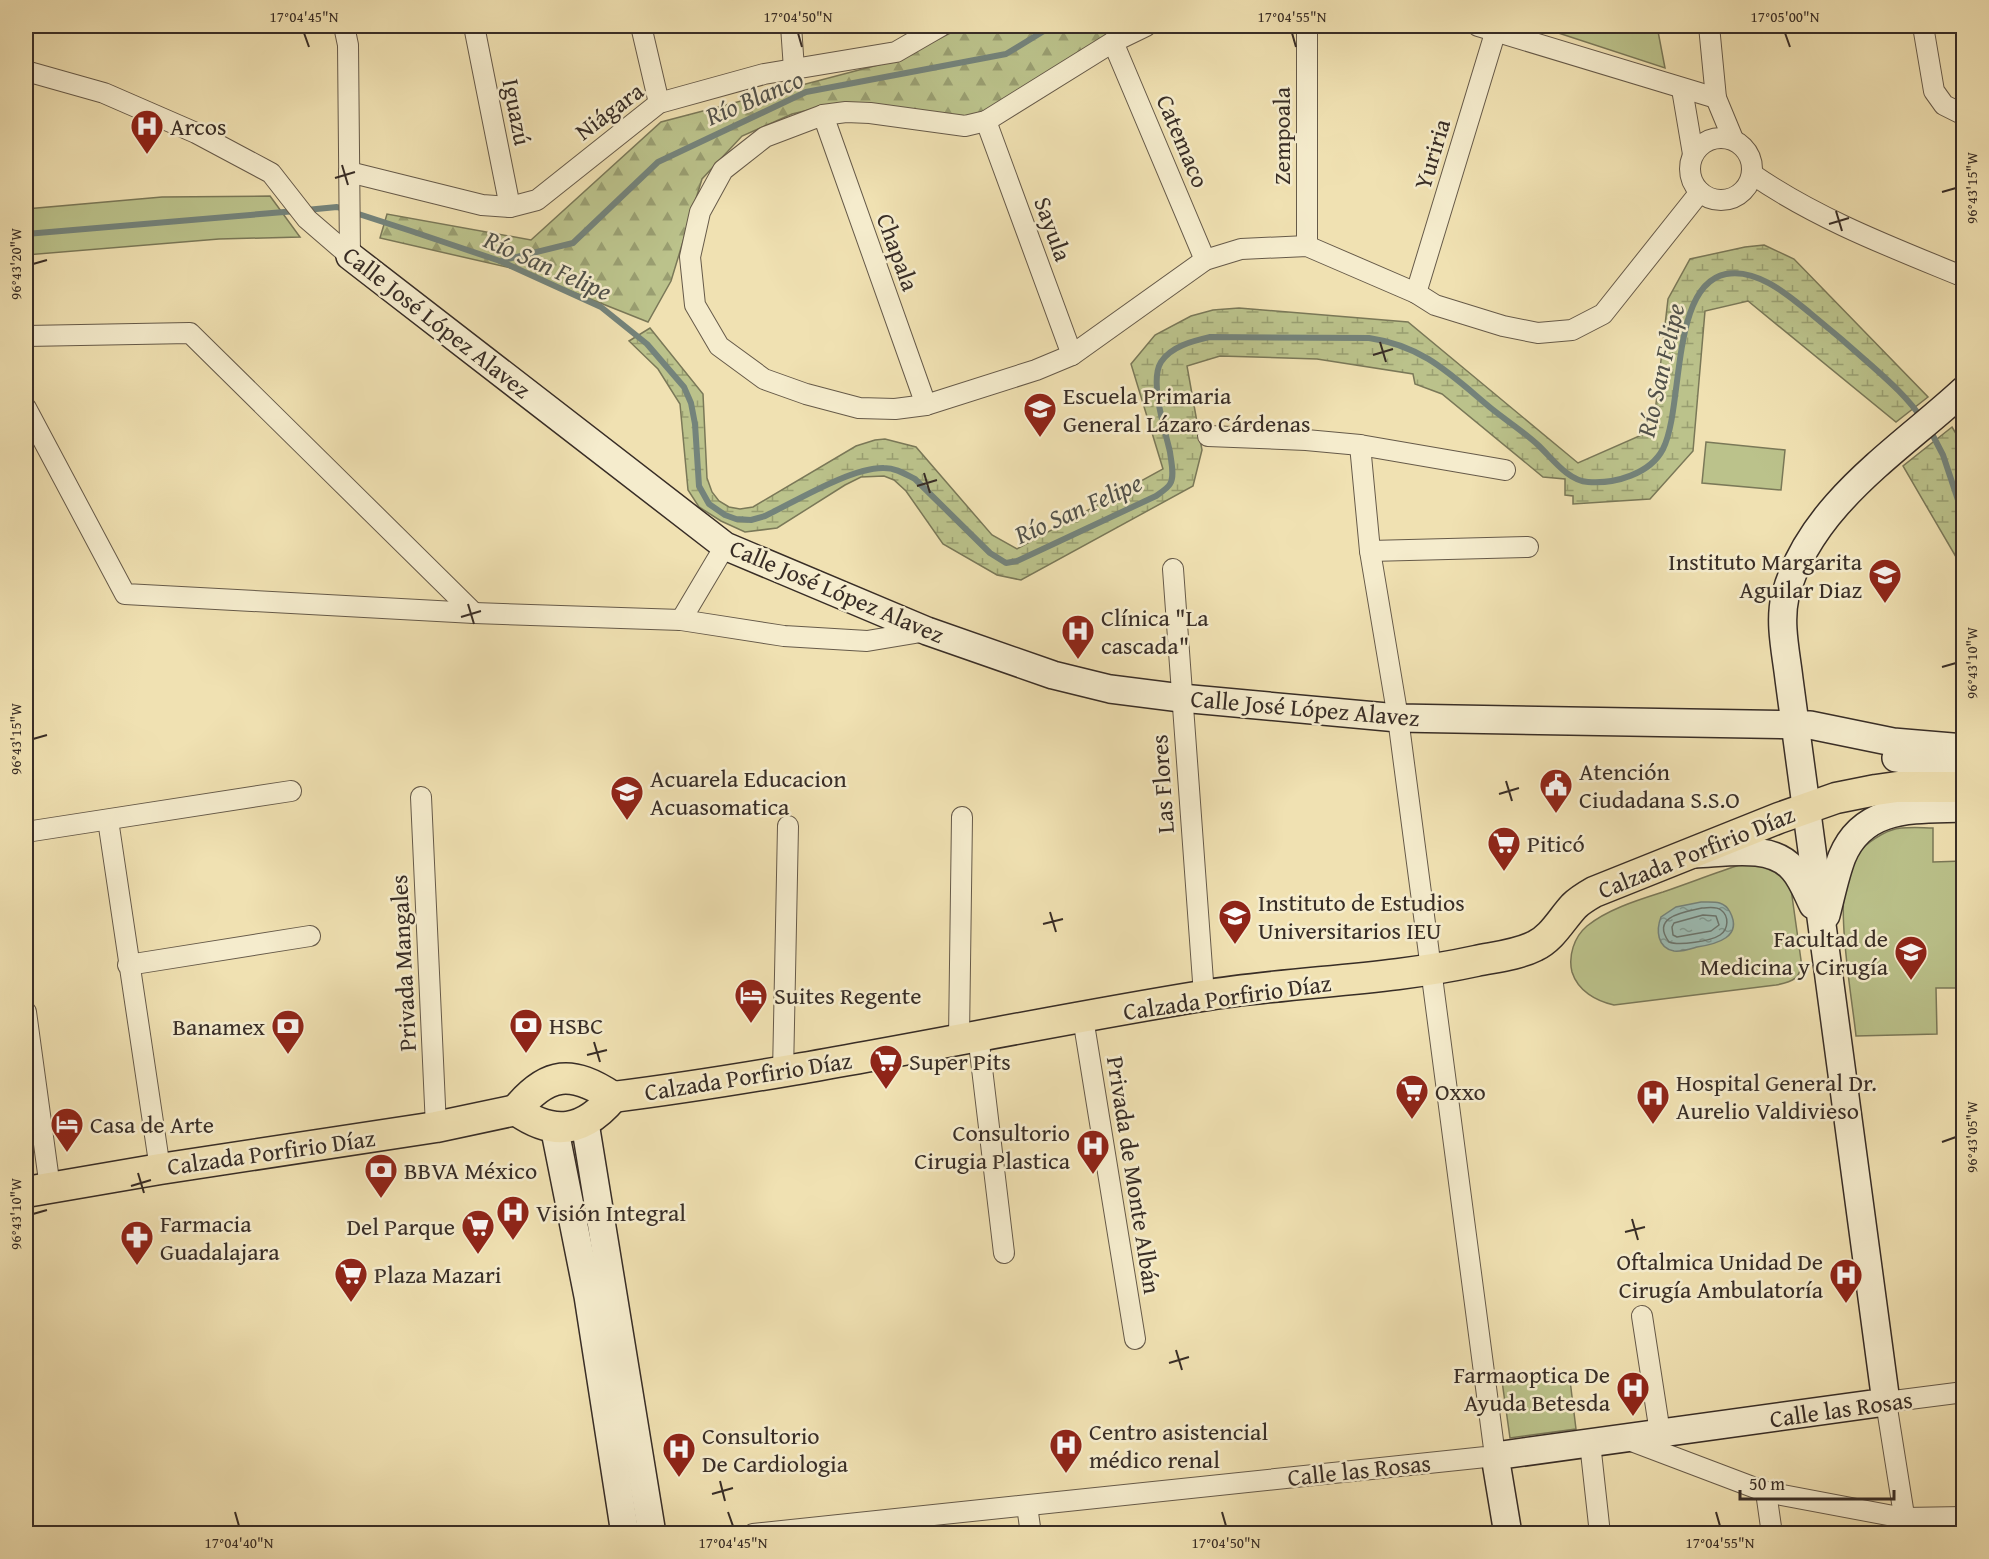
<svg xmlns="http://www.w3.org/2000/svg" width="1989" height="1559" font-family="'Gentium Book Plus',serif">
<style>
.forest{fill:url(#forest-firs);stroke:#7a7858;stroke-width:1.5}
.wetland{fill:url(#wetland-marsh);stroke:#7a7858;stroke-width:1.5}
.park{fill:#bbc28b;stroke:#7a7858;stroke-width:1.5}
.water{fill:url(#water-ripples);stroke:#74837b;stroke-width:1.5}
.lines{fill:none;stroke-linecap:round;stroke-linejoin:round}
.shore{stroke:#6a746d;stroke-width:1.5}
.stream{stroke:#74837b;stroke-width:6}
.street-casing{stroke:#665a49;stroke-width:22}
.secondary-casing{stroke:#382d26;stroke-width:30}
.primary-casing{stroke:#382d26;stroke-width:33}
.street{stroke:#f5eccd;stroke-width:20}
.secondary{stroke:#f5eccd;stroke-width:27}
.primary{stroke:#f0e1b2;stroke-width:30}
.ticks{fill:none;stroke:#382d26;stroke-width:2}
.labels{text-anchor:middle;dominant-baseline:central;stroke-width:5;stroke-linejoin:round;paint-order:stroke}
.street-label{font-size:24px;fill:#382d26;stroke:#f5eccd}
.poi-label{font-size:24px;fill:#382d26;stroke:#f5eccd;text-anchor:start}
.water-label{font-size:26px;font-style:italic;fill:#51514a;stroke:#f5eccd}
.neatline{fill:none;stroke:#382d26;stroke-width:2}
.ticks-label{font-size:15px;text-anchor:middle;fill:#382d26}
</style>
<defs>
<pattern id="forest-firs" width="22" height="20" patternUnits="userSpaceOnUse" patternTransform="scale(1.5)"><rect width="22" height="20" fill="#bbc28b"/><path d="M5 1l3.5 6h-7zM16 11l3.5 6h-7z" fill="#999e71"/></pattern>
<pattern id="wetland-marsh" width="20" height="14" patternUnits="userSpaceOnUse" patternTransform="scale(1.5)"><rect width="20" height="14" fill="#bbc28b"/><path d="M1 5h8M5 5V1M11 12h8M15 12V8" fill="none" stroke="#999e71"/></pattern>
<pattern id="water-ripples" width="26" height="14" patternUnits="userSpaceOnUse" patternTransform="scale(1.5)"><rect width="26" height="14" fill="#9cbcb4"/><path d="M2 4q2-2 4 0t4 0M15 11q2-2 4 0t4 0" fill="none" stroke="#809992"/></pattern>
</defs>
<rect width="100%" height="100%" fill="#f0e1b2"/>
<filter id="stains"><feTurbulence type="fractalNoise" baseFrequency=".00333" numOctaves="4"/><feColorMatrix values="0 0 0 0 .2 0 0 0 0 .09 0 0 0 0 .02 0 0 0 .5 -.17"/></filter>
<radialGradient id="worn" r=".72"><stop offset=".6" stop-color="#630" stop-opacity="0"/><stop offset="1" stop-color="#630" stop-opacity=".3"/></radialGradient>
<!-- forest -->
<path class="forest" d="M964 26H1121L968 123 838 103 792 114 742 136 702 179 671 281 648 322 515 269 380 238 387 214 531 240 661 122 897 60Z"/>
<!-- wetland -->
<g class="wetland">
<path d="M1764 245 1794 259 1928 397 1896 422 1748 301 1705 311 1693 451 1650 499 1573 504V496L1565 495V479L1543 477 1442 394 1415 384 1413 374 1317 359 1220 356 1187 366 1202 450 1193 486 1021 580 997 575 943 544 906 491 894 480 884 476 861 477 845 485 777 528 745 532 721 521 699 507 688 490 680 404 658 369 629 341 650 328 703 394 707 478 712 492 719 501 729 507 740 509 753 507 856 446 875 440 885 439 916 447 992 535 1017 549 1163 469 1131 364 1155 335 1191 316 1213 310 1239 308 1408 322 1578 463 1653 430 1668 299 1690 259 1745 247Z"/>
<path d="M1952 427 1963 445V569L1903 466Z"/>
</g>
<!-- park -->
<g class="park">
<path d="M1537 26H1657L1665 68Z"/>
<path d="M270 196 300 237 219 239 26 255V209L162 197Z"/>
<path d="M1706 442 1785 450 1781 490 1702 483Z"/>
<path d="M1933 828V862L1963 861V1039H1959V988H1936L1937 1034 1856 1036C1852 996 1832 892 1852 860 1860 848 1879 834 1892 830 1904 826 1921 828 1933 828Z"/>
<path d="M1742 864 1778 867 1791 889 1801 960C1802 978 1793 982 1776 985L1614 1005C1596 1001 1578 991 1572 972 1568 956 1574 937 1587 926 1608 909 1638 900 1663 892 1689 883 1715 873 1742 864Z"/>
<path d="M1569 1372 1576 1429 1510 1438 1502 1381Z"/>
</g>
<!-- water -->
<path class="water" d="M1701 902C1713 902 1724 900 1730 912 1743 937 1717 944 1697 947 1690 949 1681 952 1674 951 1657 948 1656 930 1661 917L1676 907Z"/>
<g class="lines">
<!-- shore -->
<g class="shore">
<path d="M1702 908C1708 908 1716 906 1721 910 1729 916 1729 929 1720 935 1711 941 1679 946 1669 942 1650 916 1685 912 1702 908Z"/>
<path d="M1703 915 1716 916 1719 925 1711 931 1677 937 1673 935 1672 927 1674 923Z"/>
</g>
<!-- stream -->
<g class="stream">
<path d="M306 210 337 207 411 231 500 261 601 307 647 344 684 387 691 403 695 424 699 486 709 504 725 515 736 519 751 520 765 516C796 501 852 467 884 468 896 468 905 474 915 479L990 553 1006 563 1017 561 1156 496C1160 493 1168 488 1170 484 1175 476 1171 461 1170 452 1165 430 1149 381 1161 362 1171 346 1193 341 1210 337L1369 338C1424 346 1451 375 1492 409 1507 421 1524 432 1538 445 1552 458 1568 481 1588 482 1615 484 1650 474 1663 449 1684 407 1670 285 1726 274 1757 268 1788 295 1810 313 1831 330 1852 348 1872 366 1890 382 1909 399 1922 419"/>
<path d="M26 234 296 211"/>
<path d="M500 261 573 243 658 162 806 92 1006 54 1052 26"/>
<path d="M1930 430 1943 455 1964 518"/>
</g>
<defs>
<g id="street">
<path d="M344 26 348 45 350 256"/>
<path d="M474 26 510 207"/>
<path d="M641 26 659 103"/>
<path d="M791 26 794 69"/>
<path d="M1146 26 1113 42 986 121 965 126 870 113 846 112 823 115 765 137 723 170 700 212 690 257 695 305 719 346 764 379 806 394 859 408 895 409 926 405 1036 370 1072 355 1205 260 1241 249 1307 246 1416 293 1435 305 1503 326 1538 333 1572 330 1603 314 1700 192"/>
<path d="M1307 26V246"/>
<path d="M1478 26 1716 98"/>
<path d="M1709 26 1716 98 1733 139"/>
<path d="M1923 26 1934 91 1944 105 1964 115"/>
<path d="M1113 42 1205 260"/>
<path d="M26 71 104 93 196 133 271 173 307 219 350 256"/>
<path d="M1682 89 1693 154"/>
<path d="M823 115 926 405"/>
<path d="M986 121 1072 355"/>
<circle cx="1721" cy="169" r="31"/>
<path d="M349 172 482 205 510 207 537 200 659 103 764 74 896 52 941 26"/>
<path d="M1752 174C1817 219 1891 247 1964 277"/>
<path d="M1416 293 1496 30"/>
<path d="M26 336 190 333 474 613"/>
<path d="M26 408 125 594 474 613 681 620 784 636 867 641 927 631"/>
<path d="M1208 436 1306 440 1360 445 1505 470"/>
<path d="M1370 551 1528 547"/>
<path d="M1173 569 1204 995"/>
<path d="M681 620 725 546"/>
<path d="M421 797 436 1127"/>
<path d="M108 820 160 1169"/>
<path d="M26 832 291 791"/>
<path d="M128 965 310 936"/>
<path d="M26 1012 50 1188"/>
<path d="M1083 1018 1135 1339"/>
<path d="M978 1035 1004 1253"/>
<path d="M959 1038 962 817"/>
<path d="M783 1073 788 826"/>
<path d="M1642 1316 1660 1433"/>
<path d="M1626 1439 1766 1492 1904 1518 1964 1517"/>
<path d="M1590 1443 1600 1534"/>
<path d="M1766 1492 1772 1534"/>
<path d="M1027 1506 1031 1534"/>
<path d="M753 1534 1495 1456 1398 718 1370 551 1360 445"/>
<path d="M1907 1534 1886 1402 1964 1392"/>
</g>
<g id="secondary">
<path d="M350 256 725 546 927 631 1053 675 1110 689 1181 698 1398 718 1810 725 1893 742 1964 748"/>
<path d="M1896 758 1964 769"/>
<path d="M1695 854C1725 853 1771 843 1793 869 1802 879 1807 893 1813 905"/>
<path d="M1826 915C1831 896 1835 875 1842 857 1864 804 1916 810 1964 808"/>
<path d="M585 1123 652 1534"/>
<path d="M554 1126 588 1296 625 1534"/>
<path d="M1508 1534 1495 1456 1886 1402 1789 679C1786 653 1779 623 1785 597 1809 505 1898 451 1964 390"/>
</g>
<g id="primary">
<path d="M613 1097C811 1072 1005 1028 1202 996 1293 981 1385 981 1476 961 1495 957 1517 955 1535 946 1552 938 1561 920 1574 906 1580 900 1587 896 1594 892L1779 818 1836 798 1876 790 1897 787H1964"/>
<path d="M516 1110C548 1071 572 1070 613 1097"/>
<path d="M516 1110C554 1137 584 1132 613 1097"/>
<path d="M26 1192 160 1169 436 1127 516 1110"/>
</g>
</defs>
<!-- street casing -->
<use href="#street" class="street-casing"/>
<!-- secondary casing -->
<use href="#secondary" class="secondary-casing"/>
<!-- primary casing -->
<use href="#primary" class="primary-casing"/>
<!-- street -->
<use href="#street" class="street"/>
<!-- secondary -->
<use href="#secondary" class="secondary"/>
<!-- primary -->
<use href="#primary" class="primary"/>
</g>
<!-- ticks -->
<path class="ticks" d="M304 33 309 47M798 33 802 47M1292 33 1296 47M1785 33 1790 47M342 165 348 185M335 178 355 172M1942 192 1956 188M1836 211 1842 231M1829 224 1849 218M33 264 47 260M1380 342 1386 362M1373 355 1393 349M924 473 930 493M917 486 937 480M468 604 474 624M461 617 481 611M1942 667 1956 663M33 739 47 735M1506 781 1512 801M1499 794 1519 788M1050 912 1056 932M1043 924 1063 919M594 1042 600 1062M587 1055 607 1050M1942 1142 1956 1137M138 1173 144 1193M131 1186 151 1180M33 1214 47 1210M1632 1219 1638 1240M1625 1232 1645 1227M1176 1350 1182 1370M1169 1363 1189 1357M720 1481 725 1501M712 1494 733 1488M235 1512 239 1526M728 1512 733 1526M1222 1512 1226 1526M1716 1512 1720 1526"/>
<!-- icons -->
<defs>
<symbol id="hospital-pin" viewBox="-11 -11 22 30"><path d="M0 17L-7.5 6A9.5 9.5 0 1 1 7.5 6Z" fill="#8f2418" stroke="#f5eccd"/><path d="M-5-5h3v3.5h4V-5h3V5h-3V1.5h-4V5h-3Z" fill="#fff"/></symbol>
<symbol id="school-pin" viewBox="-11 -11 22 30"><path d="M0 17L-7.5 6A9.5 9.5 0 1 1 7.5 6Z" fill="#8f2418" stroke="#f5eccd"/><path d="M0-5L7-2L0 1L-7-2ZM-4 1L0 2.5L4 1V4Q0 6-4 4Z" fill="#fff"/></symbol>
<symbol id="civic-pin" viewBox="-11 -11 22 30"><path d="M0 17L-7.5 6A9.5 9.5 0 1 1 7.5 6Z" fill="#8f2418" stroke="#f5eccd"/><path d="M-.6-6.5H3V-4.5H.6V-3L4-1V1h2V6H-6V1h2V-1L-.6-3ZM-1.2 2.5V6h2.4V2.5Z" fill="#fff"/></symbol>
<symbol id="supermarket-pin" viewBox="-11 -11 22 30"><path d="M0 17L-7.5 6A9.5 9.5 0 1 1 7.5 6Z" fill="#8f2418" stroke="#f5eccd"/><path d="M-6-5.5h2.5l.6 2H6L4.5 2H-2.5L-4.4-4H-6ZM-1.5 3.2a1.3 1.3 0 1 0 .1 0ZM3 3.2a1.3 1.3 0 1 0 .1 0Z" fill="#fff"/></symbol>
<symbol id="university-pin" viewBox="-11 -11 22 30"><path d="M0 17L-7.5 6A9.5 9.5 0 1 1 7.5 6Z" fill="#8f2418" stroke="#f5eccd"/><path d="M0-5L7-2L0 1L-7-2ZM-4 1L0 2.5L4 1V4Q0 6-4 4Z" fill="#fff"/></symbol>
<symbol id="hotel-pin" viewBox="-11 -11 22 30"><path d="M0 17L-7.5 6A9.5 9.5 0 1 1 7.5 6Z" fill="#8f2418" stroke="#f5eccd"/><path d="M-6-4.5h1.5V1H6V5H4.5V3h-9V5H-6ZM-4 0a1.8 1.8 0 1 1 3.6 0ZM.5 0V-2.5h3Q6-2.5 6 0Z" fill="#fff"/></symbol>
<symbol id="bank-pin" viewBox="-11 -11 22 30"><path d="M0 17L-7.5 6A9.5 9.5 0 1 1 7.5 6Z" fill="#8f2418" stroke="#f5eccd"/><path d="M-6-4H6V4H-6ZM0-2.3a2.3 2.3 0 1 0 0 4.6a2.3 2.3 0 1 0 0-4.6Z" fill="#fff"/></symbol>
<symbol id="pharmacy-pin" viewBox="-11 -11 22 30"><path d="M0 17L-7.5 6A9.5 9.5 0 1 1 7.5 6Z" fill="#8f2418" stroke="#f5eccd"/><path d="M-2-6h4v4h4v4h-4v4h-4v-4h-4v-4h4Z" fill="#fff"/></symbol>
</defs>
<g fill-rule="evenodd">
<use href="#hospital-pin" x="128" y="107" width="38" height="52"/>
<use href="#school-pin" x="1021" y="390" width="38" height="52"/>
<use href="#school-pin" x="1866" y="556" width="38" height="52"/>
<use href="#hospital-pin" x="1059" y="612" width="38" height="52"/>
<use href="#civic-pin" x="1537" y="766" width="38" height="52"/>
<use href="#school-pin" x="608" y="773" width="38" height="52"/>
<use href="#supermarket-pin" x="1485" y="824" width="38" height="52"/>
<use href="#university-pin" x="1216" y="897" width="38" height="52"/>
<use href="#university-pin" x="1892" y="933" width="38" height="52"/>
<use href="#hotel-pin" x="732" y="976" width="38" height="52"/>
<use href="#bank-pin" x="507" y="1006" width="38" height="52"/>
<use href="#bank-pin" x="269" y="1007" width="38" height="52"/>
<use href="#supermarket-pin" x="867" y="1042" width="38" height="52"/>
<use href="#supermarket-pin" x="1393" y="1072" width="38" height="52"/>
<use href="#hospital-pin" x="1634" y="1077" width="38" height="52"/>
<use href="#hotel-pin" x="48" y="1105" width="38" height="52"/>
<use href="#hospital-pin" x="1074" y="1127" width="38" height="52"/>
<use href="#bank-pin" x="362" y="1151" width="38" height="52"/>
<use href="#hospital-pin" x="494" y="1193" width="38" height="52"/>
<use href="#supermarket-pin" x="459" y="1207" width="38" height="52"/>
<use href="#pharmacy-pin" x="118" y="1218" width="38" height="52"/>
<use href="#supermarket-pin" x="332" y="1255" width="38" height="52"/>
<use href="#hospital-pin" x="1827" y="1256" width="38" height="52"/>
<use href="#hospital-pin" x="1614" y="1369" width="38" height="52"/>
<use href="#hospital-pin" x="1047" y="1426" width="38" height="52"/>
<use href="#hospital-pin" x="660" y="1430" width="38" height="52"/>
</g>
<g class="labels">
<!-- street labels -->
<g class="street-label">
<text transform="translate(609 111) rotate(-37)">Niágara</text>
<text transform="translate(517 112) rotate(79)">Iguazú</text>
<text transform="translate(1281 136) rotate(-90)">Zempoala</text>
<text transform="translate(1183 141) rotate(67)">Catemaco</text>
<text transform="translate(1432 154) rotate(-73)">Yuriria</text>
<text transform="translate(1053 229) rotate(70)">Sayula</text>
<text transform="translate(898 252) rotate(70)">Chapala</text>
<text transform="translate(437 322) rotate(38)">Calle José López Alavez</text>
<text transform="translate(837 591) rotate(23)">Calle José López Alavez</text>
<text transform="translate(1305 708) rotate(5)">Calle José López Alavez</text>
<text transform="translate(1162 784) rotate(-94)">Las Flores</text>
<text transform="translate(1696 852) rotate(-22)">Calzada Porfirio Díaz</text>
<text transform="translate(403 963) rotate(-93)">Privada Mangales</text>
<text transform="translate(1227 997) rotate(-8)">Calzada Porfirio Díaz</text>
<text transform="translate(748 1076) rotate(-9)">Calzada Porfirio Díaz</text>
<text transform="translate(271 1152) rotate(-8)">Calzada Porfirio Díaz</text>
<text transform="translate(1134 1175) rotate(81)">Privada de Monte Albán</text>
<text transform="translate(1841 1409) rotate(-8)">Calle las Rosas</text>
<text transform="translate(1359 1470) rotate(-6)">Calle las Rosas</text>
</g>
<!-- poi labels -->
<g class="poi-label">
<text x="170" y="126">Arcos</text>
<text x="1063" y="395">Escuela Primaria<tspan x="1063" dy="28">General Lázaro Cárdenas</tspan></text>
<text x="1862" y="561" text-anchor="end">Instituto Margarita<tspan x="1862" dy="28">Aguilar Diaz</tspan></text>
<text x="1101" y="617">Clínica "La<tspan x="1101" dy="28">cascada"</tspan></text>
<text x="1579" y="771">Atención<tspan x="1579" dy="28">Ciudadana S.S.O</tspan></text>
<text x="650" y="778">Acuarela Educacion<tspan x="650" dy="28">Acuasomatica</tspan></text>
<text x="1527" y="843">Piticó</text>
<text x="1258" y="902">Instituto de Estudios<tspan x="1258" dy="28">Universitarios IEU</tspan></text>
<text x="1888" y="938" text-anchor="end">Facultad de<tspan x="1888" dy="28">Medicina y Cirugía</tspan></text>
<text x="774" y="995">Suites Regente</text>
<text x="549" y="1025">HSBC</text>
<text x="265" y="1026" text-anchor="end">Banamex</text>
<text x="909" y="1061">Super Pits</text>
<text x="1676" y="1082">Hospital General Dr.<tspan x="1676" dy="28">Aurelio Valdivieso</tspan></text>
<text x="1435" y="1091">Oxxo</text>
<text x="90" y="1124">Casa de Arte</text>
<text x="1070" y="1132" text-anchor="end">Consultorio<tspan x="1070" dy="28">Cirugia Plastica</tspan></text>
<text x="404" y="1170">BBVA México</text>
<text x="536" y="1212">Visión Integral</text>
<text x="160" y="1223">Farmacia<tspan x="160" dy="28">Guadalajara</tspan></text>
<text x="455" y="1226" text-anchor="end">Del Parque</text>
<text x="1823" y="1261" text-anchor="end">Oftalmica Unidad De<tspan x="1823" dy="28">Cirugía Ambulatoría</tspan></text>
<text x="374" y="1274">Plaza Mazari</text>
<text x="1610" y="1374" text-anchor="end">Farmaoptica De<tspan x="1610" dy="28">Ayuda Betesda</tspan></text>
<text x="1089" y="1431">Centro asistencial<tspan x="1089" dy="28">médico renal</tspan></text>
<text x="702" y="1435">Consultorio<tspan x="702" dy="28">De Cardiologia</tspan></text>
</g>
<!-- water labels -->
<g class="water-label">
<text transform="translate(754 97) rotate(-23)">Río Blanco</text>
<text transform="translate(548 265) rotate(24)">Río San Felipe</text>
<text transform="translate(1660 370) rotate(-77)">Río San Felipe</text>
<text transform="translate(1078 508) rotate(-24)">Río San Felipe</text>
</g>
</g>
<!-- margin -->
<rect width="1989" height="1559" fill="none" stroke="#f0e1b2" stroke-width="66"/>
<!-- scale -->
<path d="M1740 1490v9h154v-9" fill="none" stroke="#382d26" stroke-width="3"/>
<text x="1749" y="1490" font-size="18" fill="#382d26" stroke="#f5eccd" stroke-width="4.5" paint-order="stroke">50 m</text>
<rect x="33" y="33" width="1923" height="1493" class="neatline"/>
<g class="ticks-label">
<text x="304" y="22">17°04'45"N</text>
<text x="798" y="22">17°04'50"N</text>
<text x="1292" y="22">17°04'55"N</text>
<text x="1785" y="22">17°05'00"N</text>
<text transform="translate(1972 188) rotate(-90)" y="5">96°43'15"W</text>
<text transform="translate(16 264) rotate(-90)" y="5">96°43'20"W</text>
<text transform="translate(1972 663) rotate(-90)" y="5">96°43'10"W</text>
<text transform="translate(16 739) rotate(-90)" y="5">96°43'15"W</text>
<text transform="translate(1972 1137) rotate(-90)" y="5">96°43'05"W</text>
<text transform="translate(16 1214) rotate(-90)" y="5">96°43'10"W</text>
<text x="239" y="1548">17°04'40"N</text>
<text x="733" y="1548">17°04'45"N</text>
<text x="1226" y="1548">17°04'50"N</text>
<text x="1720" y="1548">17°04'55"N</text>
</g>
<rect width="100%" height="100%" filter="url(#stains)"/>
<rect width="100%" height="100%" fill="url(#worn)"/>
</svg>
